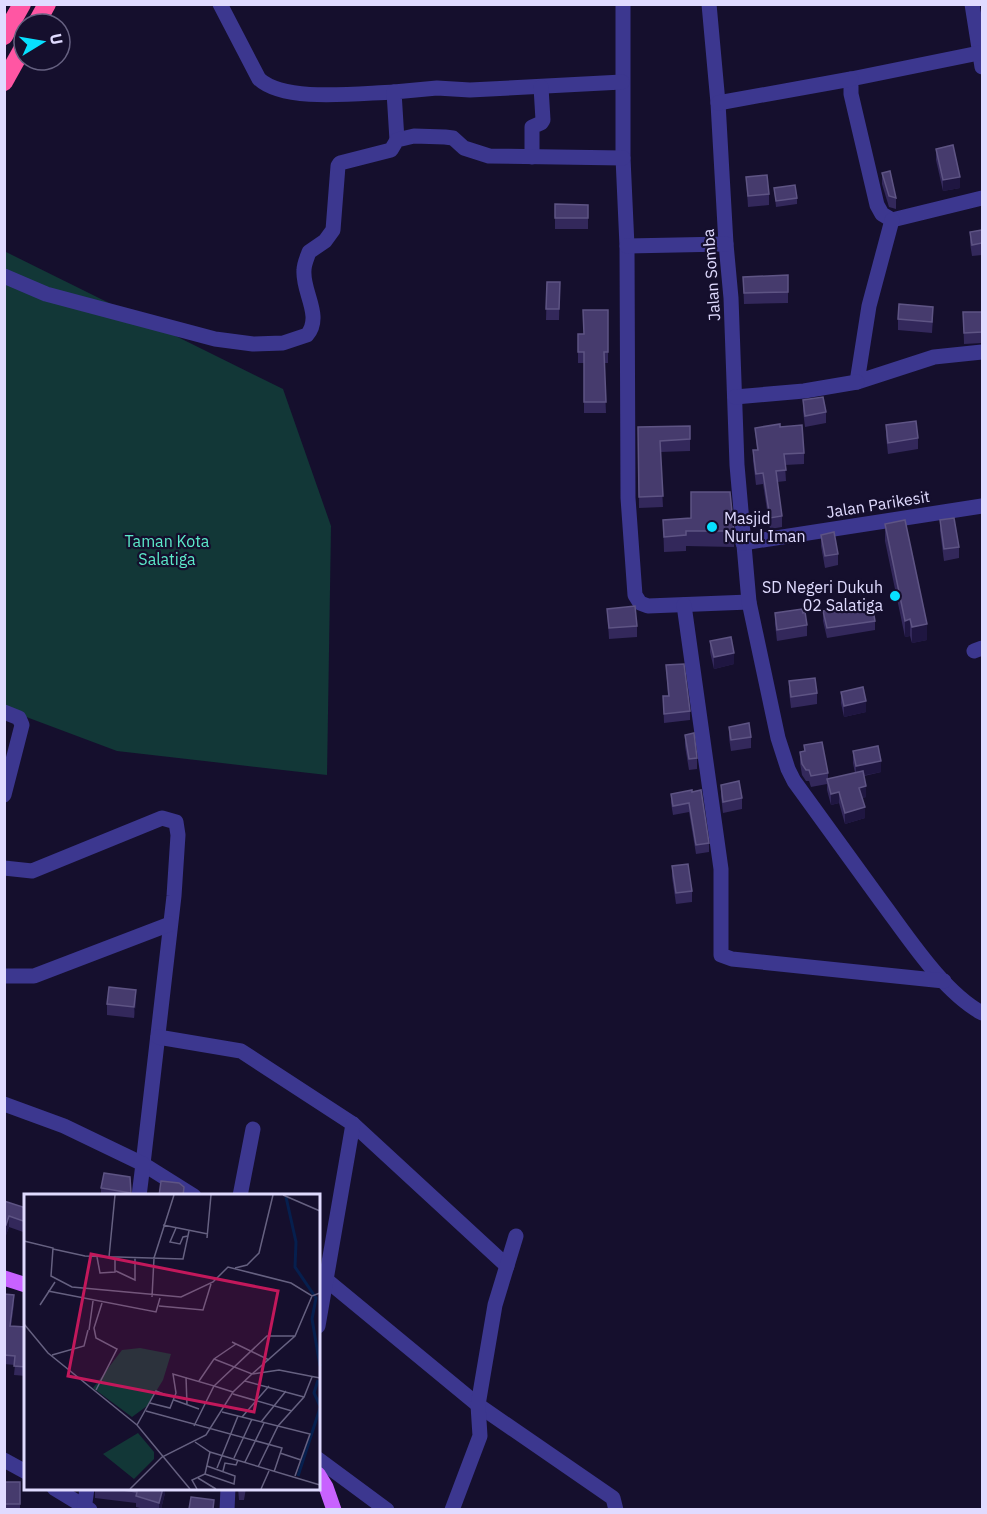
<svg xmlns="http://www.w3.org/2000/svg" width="987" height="1514" font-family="'IBM Plex Sans',sans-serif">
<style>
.green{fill:#123737}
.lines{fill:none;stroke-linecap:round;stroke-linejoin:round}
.street{stroke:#3c378f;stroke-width:15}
.primary{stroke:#c862ff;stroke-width:15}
.highway{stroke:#ff56a3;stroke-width:18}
.wall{fill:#33285b}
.shaded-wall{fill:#1f1641}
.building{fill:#463b6d;stroke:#5e5484;stroke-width:1.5}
.poi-dot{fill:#07e0ff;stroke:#150f2d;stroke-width:2}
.labels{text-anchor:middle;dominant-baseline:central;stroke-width:4.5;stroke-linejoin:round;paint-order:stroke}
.street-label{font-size:16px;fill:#e0dbff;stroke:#150f2d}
.poi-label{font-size:16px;fill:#e0dbff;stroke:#150f2d;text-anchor:start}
.park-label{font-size:16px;fill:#5ceaca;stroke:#150f2d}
.inset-river{fill:none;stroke:#061f4e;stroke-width:3}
.inset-road{fill:none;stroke:#666181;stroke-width:1.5}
.view{fill:#c2185b;fill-opacity:0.15;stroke:#c2185b;stroke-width:3}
.inset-edge{fill:none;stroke:#e0dbff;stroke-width:3}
</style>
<rect width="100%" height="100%" fill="#150f2d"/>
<!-- green -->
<path class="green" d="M4 251 283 389 331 526 327 775 117 751 5 709Z"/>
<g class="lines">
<!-- street -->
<g class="street">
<path d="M220 4 259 79C285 103 359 93 394 92"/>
<path d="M623 4V158L627 246 628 498 635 595 640 603 648 606 749 602"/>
<path d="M709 4 718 103 726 244 731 298 737 465 749 602 778 738 788 769 794 781C823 821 852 861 881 901 908 937 943 992 982 1013"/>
<path d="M972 4 982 67"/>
<path d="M979 53 851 79V94L877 205 882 214 892 220 982 198"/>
<path d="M718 103 851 79"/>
<path d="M397 140 394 92 437 88 470 90 622 82"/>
<path d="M532 157V127L541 123 543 120 541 87"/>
<path d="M892 220 869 306 857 382 934 357 982 352"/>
<path d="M627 246 726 244"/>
<path d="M4 276 46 294 215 339 253 344 283 343 307 335C323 316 302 292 304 270 304 264 307 258 309 252L325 241 333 230 338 166 340 163 391 150 397 140 414 136 445 137 453 138 464 148 489 156 623 158"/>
<path d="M735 397 804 391 857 382"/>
<path d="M743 543 982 506"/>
<path d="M684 605 721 869V955L732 959 944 981"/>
<path d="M974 651 982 648"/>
<path d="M4 712 19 718 22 725 4 795"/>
<path d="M4 868 32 871 162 818 176 822 178 835 174 896 143 1164 194 1196"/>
<path d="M4 976H34L170 924"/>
<path d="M158 1037 241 1051 353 1124 507 1266"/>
<path d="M4 1104 64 1126 143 1164 139 1196"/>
<path d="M240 1196 253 1129"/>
<path d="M318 1273 478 1405 613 1498 616 1510"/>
<path d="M318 1326 353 1124"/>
<path d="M318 1459 387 1510"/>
<path d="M4 1460 26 1472"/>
<path d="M54 1488 90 1510"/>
<path d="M84 1510 87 1488"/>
<path d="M227 1510 228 1488"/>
<path d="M452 1510 480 1436 478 1405 495 1305 516 1236"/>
</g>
<!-- primary -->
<g class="primary">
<path d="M4 1278 26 1285"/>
<path d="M318 1474 326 1487 334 1510"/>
</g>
<!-- highway -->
<g class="highway">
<path d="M36 24 47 4"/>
<path d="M4 36 22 4"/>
<path d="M4 82 24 46"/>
</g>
</g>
<!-- wall -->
<g class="wall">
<path d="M936 149 960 188 943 191 936 160Z"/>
<path d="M882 173 896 198V209L889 207 882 184Z"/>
<path d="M746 177 769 194V205L748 207Z"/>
<path d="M774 188 797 198V204L776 207Z"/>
<path d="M555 204 588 205V229H555Z"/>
<path d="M982 230V255L972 256 970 243V232Z"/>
<path d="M788 275V303L744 304 743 277Z"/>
<path d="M547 282H560L559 320H546Z"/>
<path d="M608 310V363H604L606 413H584V363H578V345L584 334Z"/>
<path d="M963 312H982V343L964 344Z"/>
<path d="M933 318 932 333 898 330V319Z"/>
<path d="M803 400 826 412V423L805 427 803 411Z"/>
<path d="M886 425 918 438V449L888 454 886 436Z"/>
<path d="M638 427 690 439V451L660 452 663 507 639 508Z"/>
<path d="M780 427 804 453V464L785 465 786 481 777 482 782 516V527L770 529 763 484 756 485 753 461V450H757L755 428Z"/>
<path d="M663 520 734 531V547L686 546V551L664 552Z"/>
<path d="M940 520 959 547V558L944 561 940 531Z"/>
<path d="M885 524 927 640 912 643 910 636 905 637 885 541Z"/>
<path d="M821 535 838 554V565L825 568 821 546Z"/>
<path d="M607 609 637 626V637L609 639Z"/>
<path d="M823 611 875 621V630L827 638 823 621Z"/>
<path d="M775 613 807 625V636L777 641 775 624Z"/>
<path d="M710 641 734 664 714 669 710 652Z"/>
<path d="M666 665 690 711V720L664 723 663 696H668Z"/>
<path d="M789 681 817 693V704L791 708 789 692Z"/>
<path d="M841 692 866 712 844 717 841 703Z"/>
<path d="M729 727 751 737V748L731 751 729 738Z"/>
<path d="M685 735 697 758V769L689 770 685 746Z"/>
<path d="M804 745 828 773V779L855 773 853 763V751L881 772 864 776 866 797 862 798 865 818 845 824 839 803 831 805 827 790V784L811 787 809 781H806L802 775 800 763V752L804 751Z"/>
<path d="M721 785 742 798V809L723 813 721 796Z"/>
<path d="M692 792 709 843V852L696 854 689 812 673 815 671 803V794Z"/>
<path d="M672 866 692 891V902L676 904 672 877Z"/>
<path d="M136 1001 134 1018 107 1015V1004Z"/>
<path d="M130 1177 131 1196H101V1188Z"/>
<path d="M4 1201 26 1208V1233L9 1227 6 1235H4Z"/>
<path d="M4 1294 14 1304 11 1326 26 1327V1376L14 1375 15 1365 4 1364Z"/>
<rect x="4" y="1482" width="16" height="27"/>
<path d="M95 1488H165V1493L161 1509H144L136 1507V1503L95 1498Z"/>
<path d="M238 1488H246L244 1500H239Z"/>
</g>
<!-- shaded-wall -->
<g class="shaded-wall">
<path d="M960 177V188L943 191V180Z"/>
<path d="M910 619V636L905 637V621Z"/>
<path d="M927 624V640L912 643V627Z"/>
<path d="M734 653V664L714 669V657Z"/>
<path d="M866 701V712L844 717V706Z"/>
<path d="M881 761V772L856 777V766Z"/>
<path d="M866 786V797L859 799V788Z"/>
<path d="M839 792V803L831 805V794Z"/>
<path d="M865 807V818L845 824V813Z"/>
<path d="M136 990V1001L134 1018V1007Z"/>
<path d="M9 1216V1227L6 1235V1225Z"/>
<path d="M14 1295V1304L10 1335V1326Z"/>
<path d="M6 1412V1421L4 1427V1418Z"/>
<path d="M163 1488H165V1493L161 1509H159V1503Z"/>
</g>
<!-- building -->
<g class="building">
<path d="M953 145 960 177 943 180 936 149Z"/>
<path d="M890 171 896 198 889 196 882 173Z"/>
<path d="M767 175 769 194 748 196 746 177Z"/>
<path d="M795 185 797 198 776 201 774 188Z"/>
<path d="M555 204 588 205V218H555Z"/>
<path d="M982 230V243L972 245 970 232Z"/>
<path d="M788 275V292L744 293 743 277Z"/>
<path d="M547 282H560L559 309H546Z"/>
<path d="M899 304 933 307 932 322 898 319Z"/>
<path d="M583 310H608V352H604L606 402H584V352H578V334H584Z"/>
<path d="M963 312H982V332L964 333Z"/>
<path d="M823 397 826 412 805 416 803 400Z"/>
<path d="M916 421 918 438 888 443 886 425Z"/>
<path d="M780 424V427L802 425 804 453 784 454 786 470 776 471 782 516 770 518 763 473 756 474 753 450H758L755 428Z"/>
<path d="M690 426V439L660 441 663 496 639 497 638 427Z"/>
<path d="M691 492H730L734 531H686V535L664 537 663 520 691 518Z"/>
<path d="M954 518 959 547 944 549 940 520Z"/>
<path d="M905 520 927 624 912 627 910 619 905 621 885 524Z"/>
<path d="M834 532 838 554 825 556 821 535Z"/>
<path d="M872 604 875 621 827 628 823 611Z"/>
<path d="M635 606 637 626 609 628 607 609Z"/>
<path d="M802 609 803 613 805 612 807 625 777 630 775 613Z"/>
<path d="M731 637 734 653 714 657 710 641Z"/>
<path d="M684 664 690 711 664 714 663 696H669L666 665Z"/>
<path d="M815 678 817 693 791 697 789 681Z"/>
<path d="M863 687 866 701 844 706 841 692Z"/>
<path d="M749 723 751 737 731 740 729 727Z"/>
<path d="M694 733 697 758 689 759 685 735Z"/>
<path d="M822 742 828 773 811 776 809 770H806L802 764 800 752 805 751 804 745Z"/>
<path d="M878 746 881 761 856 766 853 751Z"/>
<path d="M863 771 866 786 859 788 865 807 845 813 839 792 831 794 827 779Z"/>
<path d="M739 781 742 798 723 802 721 785Z"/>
<path d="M692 790V792L701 790 709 843 696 845 689 803 673 806 671 794Z"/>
<path d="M688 864 692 891 676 893 672 866Z"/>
<path d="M109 987 136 990 134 1007 107 1004Z"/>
<path d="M104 1173 130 1177 131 1193 101 1188Z"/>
<path d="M161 1181 179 1183 184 1187 183 1196H159Z"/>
<path d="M4 1201 26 1208V1222L9 1216 6 1225 4 1224Z"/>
<path d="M4 1294 14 1295 10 1326 26 1327V1367L14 1366 15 1356 4 1355Z"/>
<rect x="4" y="1482" width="16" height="22"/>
<path d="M108 1488H163L159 1503 136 1496 137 1492Z"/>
<path d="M191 1497 214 1500 213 1509H189Z"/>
</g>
<!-- markers -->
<g class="poi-dot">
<circle cx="712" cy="527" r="6"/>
<circle cx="895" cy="596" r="6"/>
</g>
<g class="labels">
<!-- street labels -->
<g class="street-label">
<text transform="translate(711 275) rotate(-94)">Jalan Somba</text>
<text transform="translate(878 504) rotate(-9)">Jalan Parikesit</text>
</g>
<!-- poi labels -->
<g class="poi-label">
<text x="724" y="518">Masjid<tspan x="724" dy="18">Nurul Iman</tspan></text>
<text x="883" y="587" text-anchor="end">SD Negeri Dukuh<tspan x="883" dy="18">02 Salatiga</tspan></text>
</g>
<!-- park labels -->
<g class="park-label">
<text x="167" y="541">Taman Kota<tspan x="167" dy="18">Salatiga</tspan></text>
</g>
</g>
<!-- overview -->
<g transform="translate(24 1194)">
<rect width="296" height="296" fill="#150f2d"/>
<path d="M116 154 147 160 139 186 123 212 108 223 69 194 98 156ZM114 239 130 258V265L110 285 79 260Z" fill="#123737"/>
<path class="inset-river" d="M262 3 272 48 271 73 292 104 288 125 296 172M294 186 290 199 296 212M274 282 296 214"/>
<path class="inset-road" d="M259 1 296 17M139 31 184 40M152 34 146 48 156 50 159 43 164 42M183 44 187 1M0 47 29 54 27 82 48 93 157 103 189 88 204 73 267 89 288 102 296 99M29 55 61 62 159 65 165 37M73 63 76 79 91 78V64M85 63 91 1M211 74 223 71 235 59 249 1M92 77 111 86V63M24 97 132 118 136 104M128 103 130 64 150 1M16 111 31 88M135 112 179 116 187 90M0 130 24 159 113 231 166 295M65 136 69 107M208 148 245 166M28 161 60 152 64 136M190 165 228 180 271 142 288 102M162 183 163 211M175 187 190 165 212 150M221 187 280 203M72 196 93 155 72 144 70 134 78 109M209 200 268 217M150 206 175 215M126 209 146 214 152 199 149 180 190 192 243 142H271M122 217 258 254 250 278M198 218 286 240 271 282M218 223 245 192M237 228 262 197M113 231 132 197 142 201M170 232 190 192 209 198M171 248 186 258 296 291M256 259 277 266M210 264 228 225M221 268 240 229M234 273 254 232 280 203 288 183M193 274 214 222M199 277 201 269 212 271 214 266M181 280 210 290 211 282 183 272M174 284 192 295M106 295 138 263 182 241 209 198 228 180 255 176 296 184M173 295 168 286 181 280 186 258M237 295 245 277"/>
<path class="view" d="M67 60 254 97 230 218 44 182Z"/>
<rect width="296" height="296" class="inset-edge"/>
</g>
<!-- border -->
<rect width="987" height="1514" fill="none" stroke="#e0dbff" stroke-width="12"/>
<!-- north arrow -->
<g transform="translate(42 42) rotate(79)"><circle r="28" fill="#150f2d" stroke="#666181" stroke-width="1.5"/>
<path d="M0-4.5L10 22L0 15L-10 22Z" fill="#07e0ff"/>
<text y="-9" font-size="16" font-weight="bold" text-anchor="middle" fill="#e0dbff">U</text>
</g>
</svg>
